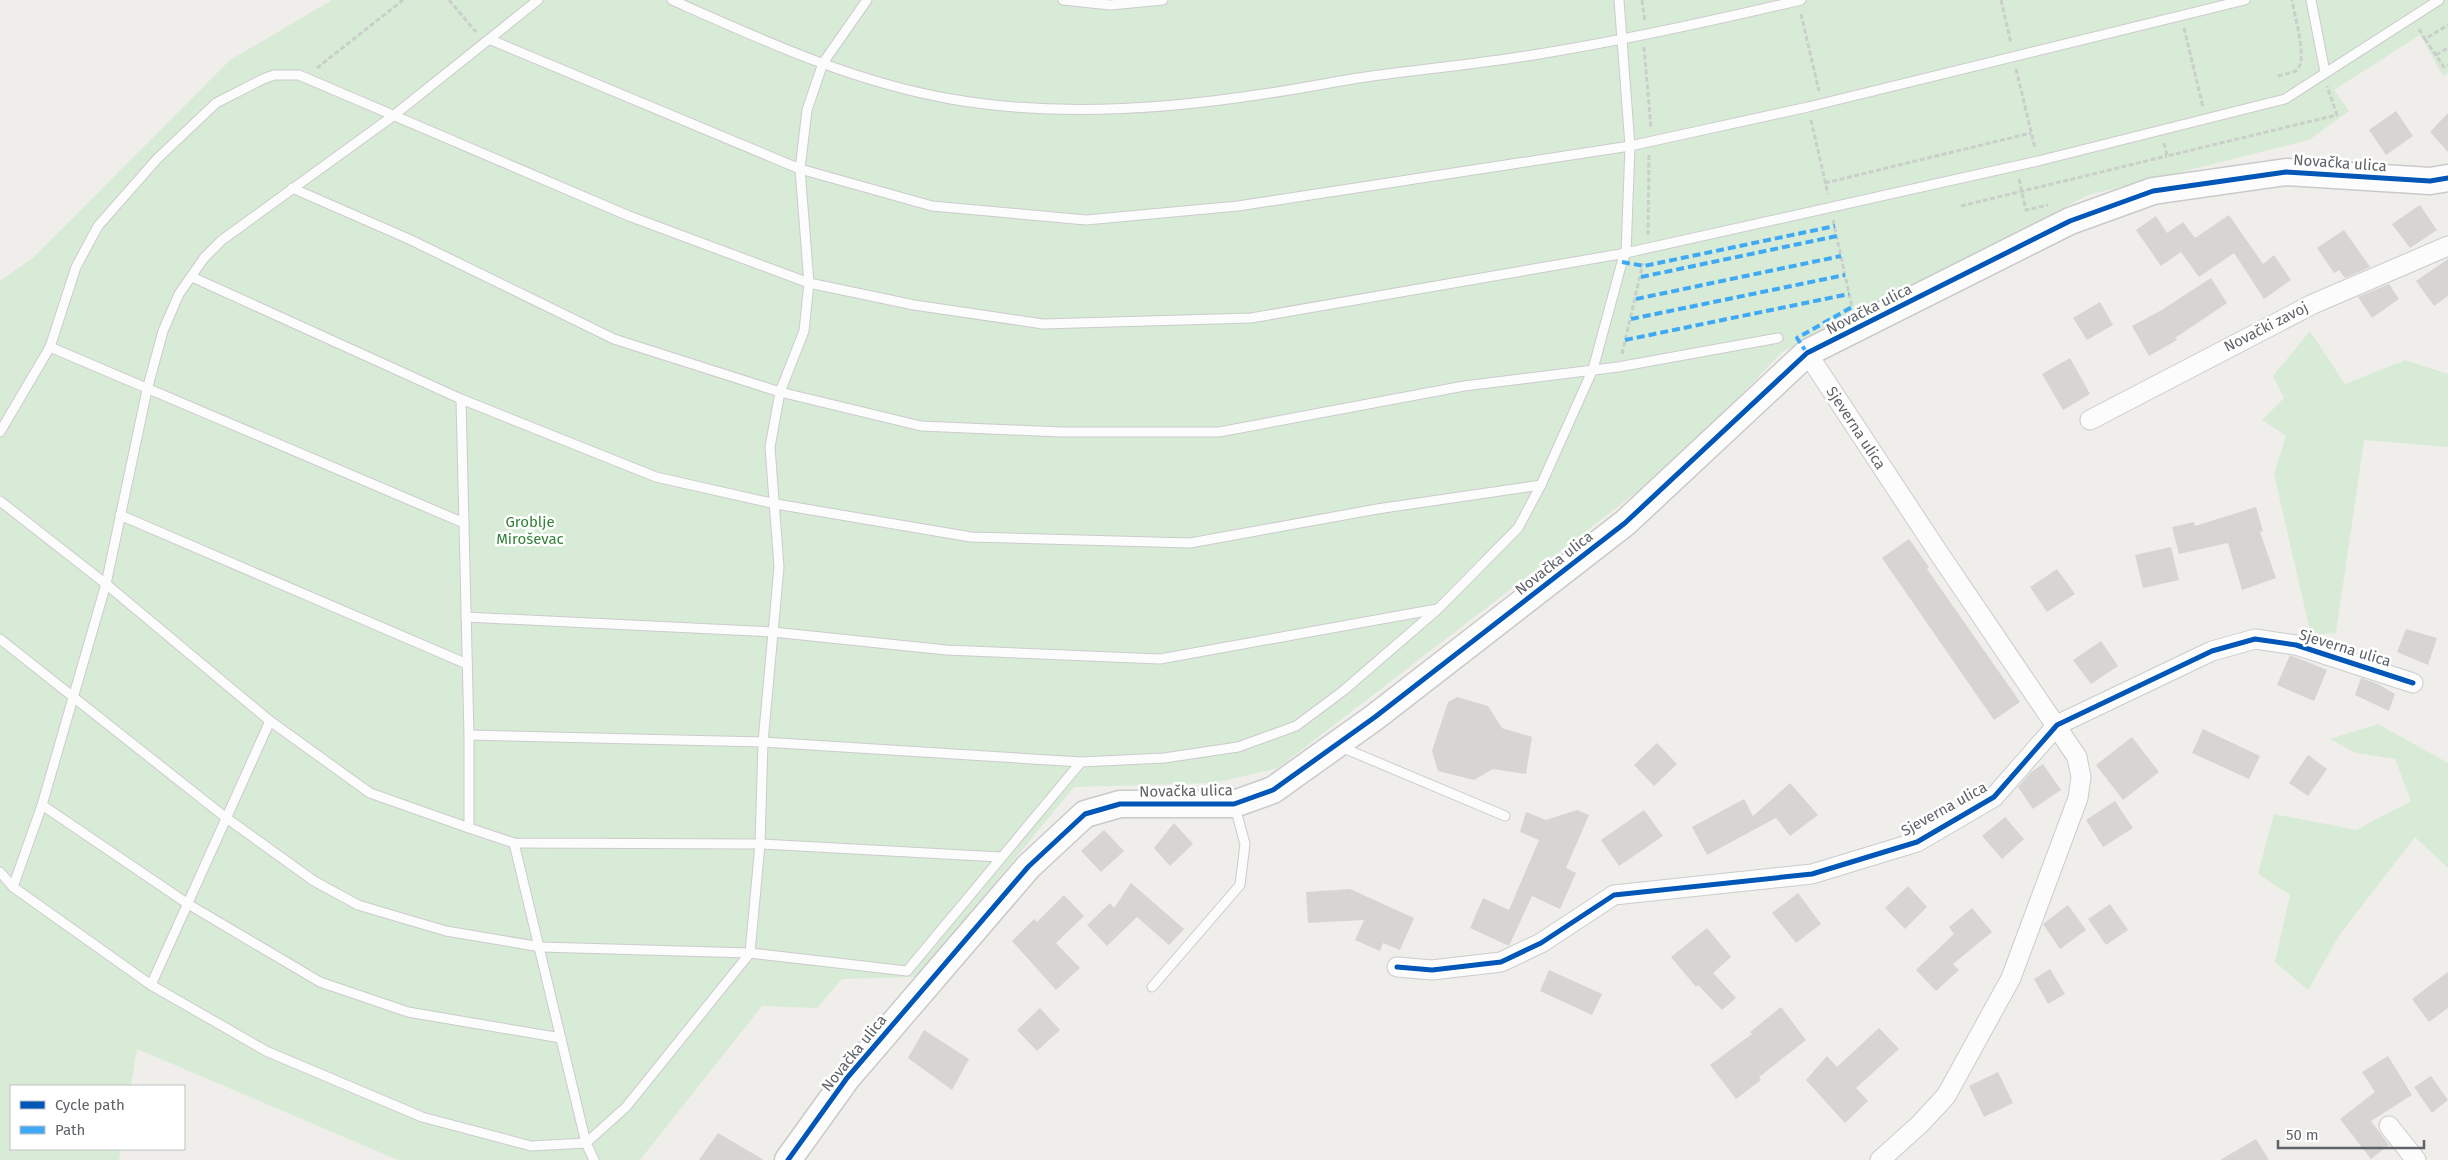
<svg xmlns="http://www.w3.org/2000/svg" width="2448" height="1160" font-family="'Fira Sans',sans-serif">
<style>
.green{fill:#d8ebd6}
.building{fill:#d6d5d3}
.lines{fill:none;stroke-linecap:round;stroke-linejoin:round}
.lane-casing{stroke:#cbcccc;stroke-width:11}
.street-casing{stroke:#cbcccc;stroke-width:21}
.secondary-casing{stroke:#cacacb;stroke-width:29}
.path{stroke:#cacfcc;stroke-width:3;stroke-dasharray:5 2.5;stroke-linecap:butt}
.lane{stroke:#fdfcfc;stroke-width:9}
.street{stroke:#fdfcfc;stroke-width:19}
.secondary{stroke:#fdfcfc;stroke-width:26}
.quiet{stroke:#3fa9f5;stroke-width:4;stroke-dasharray:8 4;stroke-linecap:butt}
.cycleway-casing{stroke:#fff;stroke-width:8}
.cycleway{stroke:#0057b8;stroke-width:5}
.labels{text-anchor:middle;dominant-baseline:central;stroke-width:5;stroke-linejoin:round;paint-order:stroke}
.street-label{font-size:15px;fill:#5f6368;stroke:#fff}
.park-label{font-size:15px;fill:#348238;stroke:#fff}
</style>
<rect width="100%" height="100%" fill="#efeeea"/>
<!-- green -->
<g class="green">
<path d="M332 0H2448V73L2443 76 2420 35 2334 90 2349 111 2309 140 2088 195 1782 352 1681 458 1278 768 1214 783 1074 787 917 977 842 979 817 1008 762 1006 640 1160H398L137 1049 131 1086H11V1149H121L119 1160H0V281L34 257 230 60Z"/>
<path d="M2310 331 2345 384 2405 360 2448 374V447L2364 440 2336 633 2311 635 2274 474 2286 436 2262 420 2284 398 2273 376Z"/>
<path d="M2378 724 2448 763V868L2415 837 2340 934 2308 990 2275 962 2290 895 2258 874 2274 814 2356 830 2411 801 2395 759 2356 753 2330 739Z"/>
</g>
<!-- building -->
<g class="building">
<path d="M2396 111 2413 136 2386 155 2369 130Z"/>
<path d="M2448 113V152L2430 132Z"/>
<path d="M2420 205 2437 230 2410 248 2392 224Z"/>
<path d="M2229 215 2263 264 2274 255 2291 280 2264 299 2234 253 2199 277 2181 252 2161 266 2136 230 2156 216 2167 233 2183 222 2195 238Z"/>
<path d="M2344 230 2370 267 2345 278 2339 270 2334 273 2317 248Z"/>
<path d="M2448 259V296L2434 306 2416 281Z"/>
<path d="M2211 278 2227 303 2175 338 2177 340 2149 356 2132 326 2160 311Z"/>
<path d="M2389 284 2399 299 2372 318 2358 297Z"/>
<path d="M2100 302 2113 325 2087 340 2073 318Z"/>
<path d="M2070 358 2090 394 2063 410 2042 374Z"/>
<path d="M2256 507 2263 531 2260 532 2276 578 2242 590 2228 543 2179 554 2172 527 2194 522 2195 526Z"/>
<path d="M1909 539 1929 567 1927 569 2020 702 1994 720 1882 558Z"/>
<path d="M2171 547 2179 580 2143 588 2135 555Z"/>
<path d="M2057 569 2075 594 2047 612 2030 587Z"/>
<path d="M2406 629 2437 638 2428 665 2397 652Z"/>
<path d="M2101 641 2118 666 2091 684 2073 660Z"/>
<path d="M2290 655 2327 670 2314 701 2277 685Z"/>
<path d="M2361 678 2378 684 2395 694 2389 711 2355 695Z"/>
<path d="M1457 697 1488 706 1502 728 1532 737 1526 774 1493 769 1474 780 1438 771 1432 751 1448 702Z"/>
<path d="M2203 729 2260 756 2249 779 2192 753Z"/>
<path d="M2132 737 2159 772 2123 800 2096 765Z"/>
<path d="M1657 743 1677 764 1654 786 1634 765Z"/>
<path d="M2308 755 2327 769 2308 796 2289 783Z"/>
<path d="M2043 764 2061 790 2033 809 2018 787 2031 772Z"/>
<path d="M1790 783 1818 815 1790 836 1776 818 1707 855 1692 827 1744 799 1753 816Z"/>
<path d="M2115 801 2133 828 2103 847 2086 820Z"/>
<path d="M1577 810 1589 815 1566 868 1576 873 1560 909 1532 896 1509 946 1470 928 1483 898 1509 910 1539 840 1520 832 1526 812 1546 820Z"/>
<path d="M1644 810 1663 836 1619 866 1601 840Z"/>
<path d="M2005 817 2024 839 2002 859 1982 836Z"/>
<path d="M1174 823 1193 844 1170 866 1154 848Z"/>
<path d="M1104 830 1124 851 1101 872 1081 851Z"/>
<path d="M1131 883 1184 929 1169 945 1137 917 1107 946 1087 925 1110 903 1114 908Z"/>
<path d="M1908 886 1927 907 1905 929 1885 908Z"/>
<path d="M1350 889 1414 918 1400 950 1383 943 1380 951 1355 940 1364 920 1308 923 1306 892Z"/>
<path d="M1798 893 1821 924 1796 943 1772 913Z"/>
<path d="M1064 895 1084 916 1056 943 1080 968 1056 990 1012 941 1034 919 1037 922Z"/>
<path d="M2110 904 2128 930 2106 945 2088 919Z"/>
<path d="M2068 905 2086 930 2060 949 2043 924Z"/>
<path d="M1972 908 1992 932 1953 964 1959 970 1936 991 1916 970 1954 934 1949 927Z"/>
<path d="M1707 928 1731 957 1713 973 1736 998 1722 1010 1698 985 1696 987 1671 957Z"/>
<path d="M2050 969 2065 994 2048 1004 2034 979Z"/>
<path d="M1549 970 1602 994 1592 1015 1540 991Z"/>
<path d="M2448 972V1008L2429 1022 2412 999Z"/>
<path d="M1781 1007 1806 1040 1759 1077 1761 1080 1736 1099 1710 1065 1752 1034 1750 1032Z"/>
<path d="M1040 1008 1060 1030 1037 1051 1017 1030Z"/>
<path d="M1879 1028 1899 1049 1856 1088 1868 1101 1845 1123 1806 1080 1827 1056 1837 1067Z"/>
<path d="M924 1030 969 1059 952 1090 908 1058Z"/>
<path d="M2388 1056 2412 1095 2371 1121 2389 1145 2371 1159 2340 1119 2375 1092 2362 1072Z"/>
<path d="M1998 1072 2013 1103 1984 1117 1969 1086Z"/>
<path d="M2431 1076 2448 1100 2432 1113 2414 1087Z"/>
<path d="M718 1133 764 1160H699Z"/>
<path d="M2256 1139 2269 1160H2220Z"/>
</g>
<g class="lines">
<defs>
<g id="lane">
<path d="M538 0 393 116 222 240 204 258 179 294 163 331 147 390 106 584 42 805 13 887 151 985 266 1051 422 1117 531 1146 586 1143 626 1107 750 953 760 844 763 742 779 567 770 447 780 392 804 331 809 283 800 169 807 110 823 63 867 0"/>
<path d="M672 0C762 40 853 82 951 99 1053 117 1161 110 1263 94 1300 89 1336 81 1372 76 1430 68 1488 63 1545 53 1631 39 1716 20 1801 0"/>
<path d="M1063 0 1110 5 1163 0"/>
<path d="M2311 0 2325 72"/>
<path d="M491 40 800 169 932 206 1086 220 1238 206 1630 146 1808 107 2245 0"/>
<path d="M292 188 411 240 614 339 780 392 921 426 1061 432H1219L1464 386 1618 367 1778 338"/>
<path d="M192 277 461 399 656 477 776 504 971 537 1190 543 1377 509 1541 485"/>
<path d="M50 347 464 523"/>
<path d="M461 399 469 735V828L514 843 760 844 1000 857"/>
<path d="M0 432 50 347 76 267 98 226 157 159 216 103 263 79 274 75H299L629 216 809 283 914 305 1043 324 1251 318 1626 253 2038 161 2285 99 2439 0"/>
<path d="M0 501 106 584 270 721 370 793 469 828"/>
<path d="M120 515 467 664"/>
<path d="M466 617 773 632 946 650 1160 659 1437 609"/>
<path d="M0 639 225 817 314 881 358 905 446 931 541 947 750 953 907 971 1081 762 1164 758 1238 747 1296 726 1343 691 1438 609 1518 528 1541 485 1593 369 1622 262 1626 253 1630 146 1619 0"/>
<path d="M469 735 763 742 1081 762"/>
<path d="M1341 747 1505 816"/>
<path d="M42 805 188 904 320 982 408 1012 561 1038"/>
<path d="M514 843 586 1143 594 1160"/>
<path d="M0 872 13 887"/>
<path d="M151 985 270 721"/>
<path d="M1152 987 1240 885 1245 844 1235 807"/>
</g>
<g id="street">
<path d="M1807 353 1936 549 2077 757 2081 777 2078 798 2011 978 1946 1096 1920 1124 1880 1160"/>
<path d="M2090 420 2313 304 2448 246"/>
<path d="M1397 967 1432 970 1501 962 1541 943 1614 895 1812 874 1917 842 1994 797 2057 725 2212 651 2255 639 2296 645 2413 683"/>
<path d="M2389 1126 2416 1160"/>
</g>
<path id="secondary" d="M788 1160 847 1078 1028 867 1085 814 1120 804H1234L1273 790 1375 717 1625 523 1807 353 2070 221 2153 191 2286 172 2430 181 2448 178"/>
</defs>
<!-- lane casing -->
<use href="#lane" class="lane-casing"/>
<!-- street casing -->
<use href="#street" class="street-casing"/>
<!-- secondary casing -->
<use href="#secondary" class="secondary-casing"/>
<!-- path -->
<g class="path">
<path d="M449 0 476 32"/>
<path d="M1642 0 1645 22"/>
<path d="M2001 0 2011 43"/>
<path d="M1801 14 1819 91"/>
<path d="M2184 28 2203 107"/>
<path d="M2419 29 2425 39 2448 25"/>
<path d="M2425 39 2444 67 2448 65"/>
<path d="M1644 47 1651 128"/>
<path d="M2436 55 2448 48"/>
<path d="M317 68 403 0"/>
<path d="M2016 69 2035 148"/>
<path d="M2278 76C2284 74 2293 73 2297 70 2308 60 2294 14 2292 0"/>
<path d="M1811 120 1828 194"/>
<path d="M2164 143 2167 156 2337 115 2327 86"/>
<path d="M2019 179 2026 210 2048 205"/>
<path d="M1825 183 2031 133"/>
<path d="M1961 206 2167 156"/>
<path d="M1833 220 1852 307"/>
<path d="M1648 235 1649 154"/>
<path d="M1622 354 1643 263"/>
</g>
<!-- lane -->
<use href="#lane" class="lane"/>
<!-- street -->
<use href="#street" class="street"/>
<!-- secondary -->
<use href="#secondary" class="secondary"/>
<!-- quiet -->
<g class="quiet">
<path d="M1622 262 1644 266 1835 226"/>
<path d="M1641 277 1837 236"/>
<path d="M1636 299 1841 256"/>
<path d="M1631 319 1845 275"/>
<path d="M1625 340 1849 294"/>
<path d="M1807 353 1797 338 1852 307"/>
</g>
<defs>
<g id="cycleway">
<path d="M1397 967 1432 970 1501 962 1541 943 1614 895 1812 874 1917 842 1994 797 2057 725 2212 651 2255 639 2296 645 2413 683"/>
<path d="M788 1160 847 1078 1028 867 1085 814 1120 804H1234L1273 790 1375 717 1625 523 1807 353 2070 221 2153 191 2286 172 2430 181 2448 178"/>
</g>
</defs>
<!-- cycleway casing -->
<use href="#cycleway" class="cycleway-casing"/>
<!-- cycleway -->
<use href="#cycleway" class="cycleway"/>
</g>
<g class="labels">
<!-- street labels -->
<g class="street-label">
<text transform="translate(2340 163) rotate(4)">Novačka ulica</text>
<text transform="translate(1869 309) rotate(-27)">Novačka ulica</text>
<text transform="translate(2266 327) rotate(-27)">Novački zavoj</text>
<text transform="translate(1856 428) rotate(57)">Sjeverna ulica</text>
<text transform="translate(1554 563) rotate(-38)">Novačka ulica</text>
<text transform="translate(2345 648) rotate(17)">Sjeverna ulica</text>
<text transform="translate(1186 791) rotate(-1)">Novačka ulica</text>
<text transform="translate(1944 809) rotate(-29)">Sjeverna ulica</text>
<text transform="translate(854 1053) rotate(-51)">Novačka ulica</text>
</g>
<!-- park labels -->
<g class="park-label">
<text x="530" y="522">Groblje<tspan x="530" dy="17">Miroševac</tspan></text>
</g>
</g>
<!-- legend -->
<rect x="10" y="1085" width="175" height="65" fill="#ffffff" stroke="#bfc1c3"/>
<rect x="20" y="1101" width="25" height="8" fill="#0057b8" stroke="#bfc1c3"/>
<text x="55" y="1110" font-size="15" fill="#5f6368">Cycle path</text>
<rect x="20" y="1126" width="25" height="8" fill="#3fa9f5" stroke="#bfc1c3"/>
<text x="55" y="1135" font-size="15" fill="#5f6368">Path</text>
<!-- scale -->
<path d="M2278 1140v8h146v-8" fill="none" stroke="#5f6368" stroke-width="2.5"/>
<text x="2286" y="1140" font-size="15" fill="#5f6368" stroke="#ffffff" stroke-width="4" paint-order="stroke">50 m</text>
</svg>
